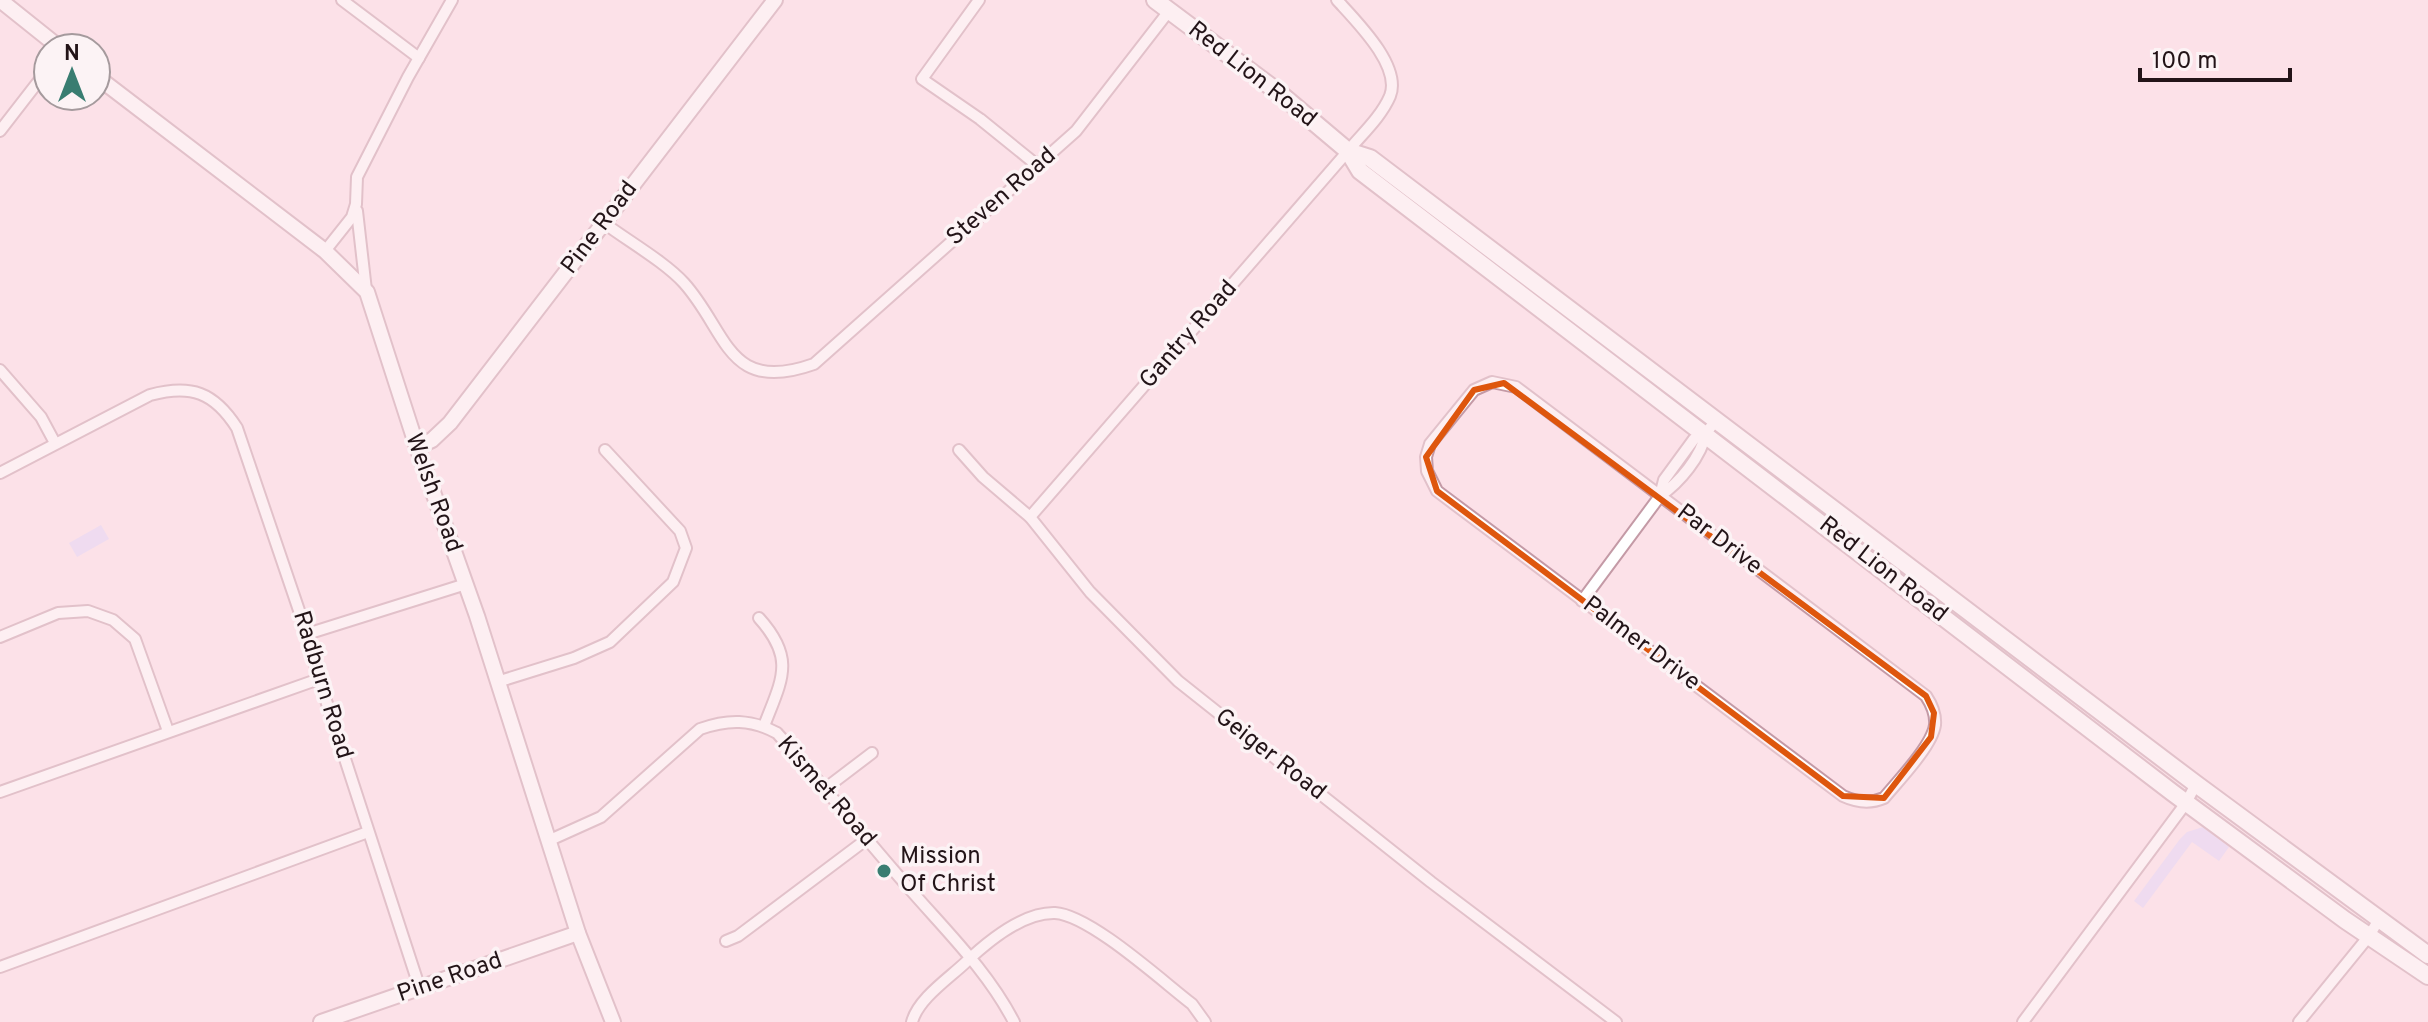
<svg xmlns="http://www.w3.org/2000/svg" width="2428" height="1022" font-family="Overpass,sans-serif">
<style>
.green{fill:#e0d3fa}
.lines{fill:none;stroke-linecap:round;stroke-linejoin:round}
.street-casing{stroke:#c49aa6;stroke-width:14}
.secondary-casing{stroke:#c49aa6;stroke-width:18}
.primary-casing{stroke:#c49aa6;stroke-width:20}
.street{stroke:#fff;stroke-width:10}
.secondary{stroke:#fff;stroke-width:14}
.primary{stroke:#fff;stroke-width:16}
.marked{fill:none;stroke:#de560d;stroke-width:6;stroke-linejoin:round}
.poi-dot{fill:#397d71;stroke:#fcf3f5;stroke-width:3}
.labels{text-anchor:middle;dominant-baseline:central;stroke-width:7;stroke-linejoin:round;paint-order:stroke}
.street-label{font-size:24px;fill:#231418;stroke:#fcf3f5}
.poi-label{font-size:24px;fill:#231418;stroke:#fcf3f5;text-anchor:start}
</style>
<rect width="100%" height="100%" fill="#fce1e8"/>
<!-- green -->
<g class="green">
<path d="M101 525 109 539 77 557 69 543Z"/>
<path d="M2203 827 2229 847 2219 861 2192 842 2143 908 2134 901 2180 839 2187 832Z"/>
</g>
<g class="lines">
<defs>
<g id="street">
<path d="M342 0 419 58"/>
<path d="M979 0 922 79 980 119 1038 166"/>
<path d="M0 131 48 69"/>
<path d="M357 211 366 290"/>
<path d="M604 223C628 241 665 262 684 283 728 332 727 395 814 364L1076 131 1169 11"/>
<path d="M325 251 352 217 356 204 357 177 408 77 452 0"/>
<path d="M0 370 41 417 55 443"/>
<path d="M1492 382 1516 387 1926 696C1932 705 1936 714 1935 725 1932 746 1898 781 1884 798 1870 804 1856 802 1843 796L1437 491 1427 471 1426 457 1430 444 1474 390Z"/>
<path d="M959 450 983 477 1030 517 1090 592 1178 681 1431 882 1616 1022"/>
<path d="M0 473 150 395C191 384 214 392 237 428L307 634 319 679 420 989"/>
<path d="M1660 496 1664 480 1694 439 1706 433 1717 419"/>
<path d="M1030 517 1348 151C1362 134 1381 117 1390 96 1402 66 1356 21 1337 0"/>
<path d="M1582 601 1660 496C1680 482 1701 457 1706 433"/>
<path d="M759 618C796 659 782 679 764 726"/>
<path d="M307 634 466 584"/>
<path d="M0 637 58 613 88 611 113 620 135 639 168 731"/>
<path d="M497 682 574 658 610 642 673 582 686 548 680 531 605 450"/>
<path d="M826 788 872 753"/>
<path d="M0 792 319 679"/>
<path d="M550 840 601 817 700 729C728 719 751 719 777 733 822 784 864 837 908 887 946 931 987 970 1014 1022"/>
<path d="M726 941 738 936 867 839"/>
<path d="M0 967 368 832"/>
<path d="M912 1022C918 999 948 979 965 963 986 943 1023 912 1055 913 1090 915 1162 981 1192 1004L1205 1022"/>
<path d="M2023 1022 2186 803 2196 784"/>
<path d="M2299 1022 2369 936 2378 921"/>
</g>
<g id="secondary">
<path d="M0 0 60 48"/>
<path d="M96 76 325 251 367 292 417 447 477 616 578 933 613 1022"/>
<path d="M417 447 432 440 450 423 775 0"/>
<path d="M321 1022 578 933"/>
</g>
<g id="primary">
<path d="M1155 0 1278 92 1348 151 1360 171 2173 793 2345 920 2428 976"/>
<path d="M1348 151 1370 158 2196 784 2428 955"/>
</g>
</defs>
<!-- street casing -->
<use href="#street" class="street-casing"/>
<!-- secondary casing -->
<use href="#secondary" class="secondary-casing"/>
<!-- primary casing -->
<use href="#primary" class="primary-casing"/>
<!-- street -->
<use href="#street" class="street"/>
<!-- secondary -->
<use href="#secondary" class="secondary"/>
<!-- primary -->
<use href="#primary" class="primary"/>
</g>
<!-- marked area -->
<path d="M0 0H2428V1022H0ZM1504 383 1926 696 1934 713 1931 737 1884 798 1843 796 1437 491 1426 457 1474 390Z" fill="#fce1e8" fill-opacity=".55" fill-rule="evenodd"/>
<path class="marked" d="M1504 383 1926 696 1934 713 1931 737 1884 798 1843 796 1437 491 1426 457 1474 390Z"/>
<!-- markers -->
<circle class="poi-dot" cx="884" cy="871" r="8"/>
<g class="labels">
<!-- street labels -->
<g class="street-label">
<text transform="translate(1252 75) rotate(38)">Red Lion Road</text>
<text transform="translate(1002 197) rotate(-41)">Steven Road</text>
<text transform="translate(600 228) rotate(-53)">Pine Road</text>
<text transform="translate(1189 335) rotate(-49)">Gantry Road</text>
<text transform="translate(433 493) rotate(70)">Welsh Road</text>
<text transform="translate(1719 540) rotate(37)">Par Drive</text>
<text transform="translate(1883 570) rotate(38)">Red Lion Road</text>
<text transform="translate(1641 644) rotate(37)">Palmer Drive</text>
<text transform="translate(322 685) rotate(73)">Radburn Road</text>
<text transform="translate(1270 755) rotate(38)">Geiger Road</text>
<text transform="translate(826 792) rotate(49)">Kismet Road</text>
<text transform="translate(450 978) rotate(-19)">Pine Road</text>
</g>
<!-- poi labels -->
<g class="poi-label">
<text x="900" y="857">Mission<tspan x="900" dy="28">Of Christ</tspan></text>
</g>
</g>
<!-- north arrow -->
<g transform="translate(72 72)"><circle r="38" fill="#fcf3f5" stroke="#a59a9d" stroke-width="2"/>
<path d="M0-6L14 30L0 20L-14 30Z" fill="#397d71"/>
<text y="-12" font-size="22" font-weight="bold" text-anchor="middle" fill="#231418">N</text>
</g>
<!-- scale -->
<path d="M2140 68v12h150v-12" fill="none" stroke="#231418" stroke-width="4"/>
<text x="2152" y="68" font-size="24" fill="#231418" stroke="#fcf3f5" stroke-width="6" paint-order="stroke">100 m</text>
</svg>
